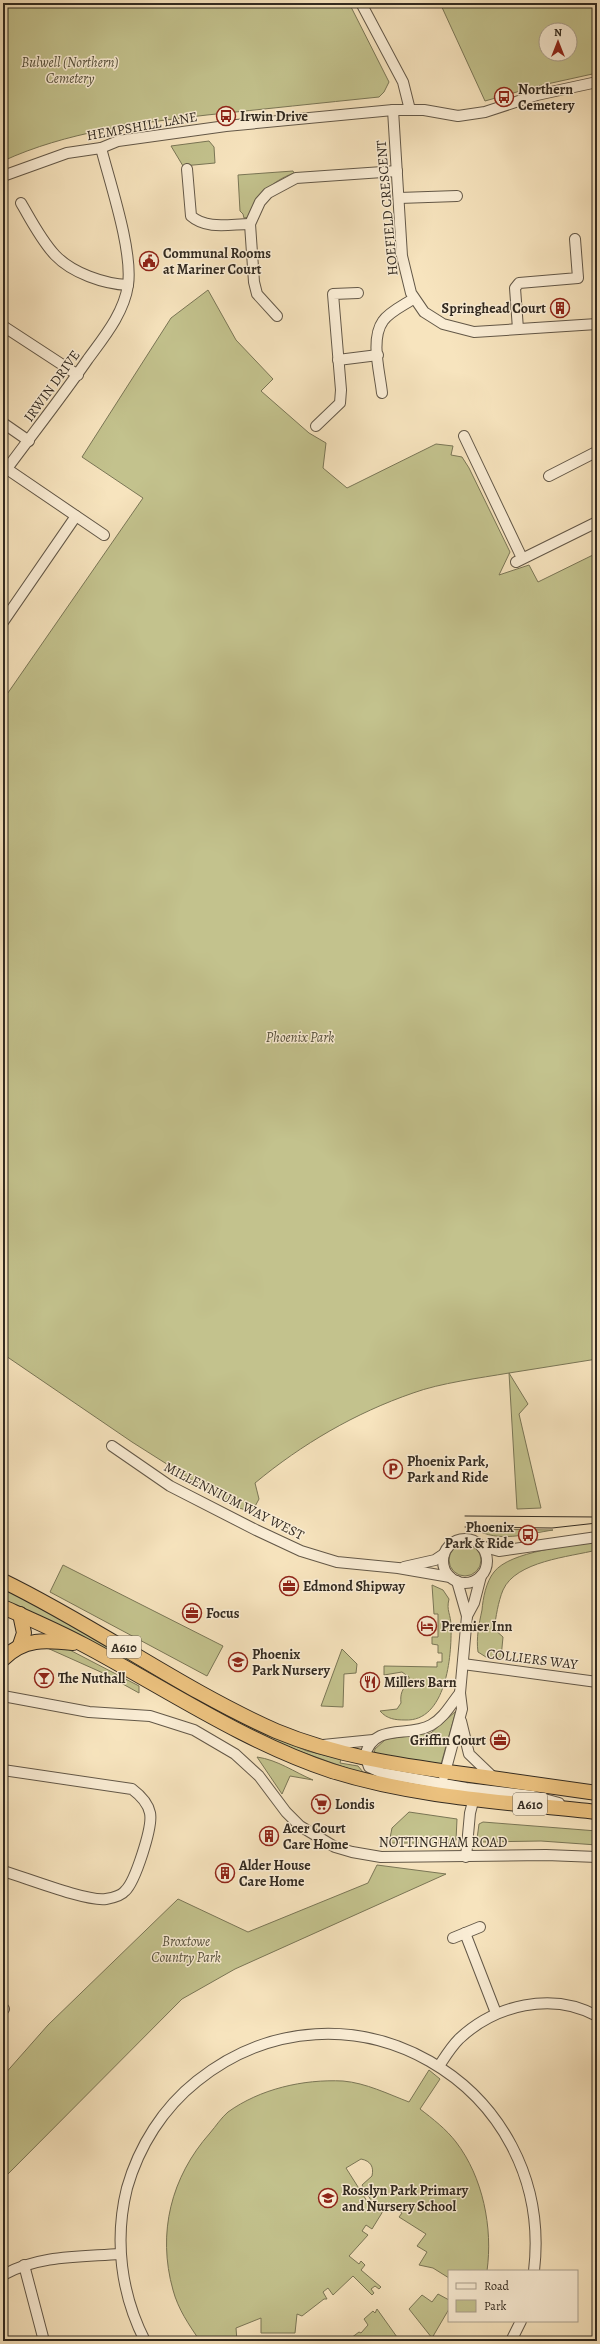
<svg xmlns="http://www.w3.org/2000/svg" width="600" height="2344" font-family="Alegreya,serif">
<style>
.green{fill:#c3c28d;stroke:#7a7656;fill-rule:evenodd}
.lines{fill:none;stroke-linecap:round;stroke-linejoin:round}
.minor-casing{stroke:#635848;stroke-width:12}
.highway-casing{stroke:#322a20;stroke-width:16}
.minor{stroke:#faedd5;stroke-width:10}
.highway{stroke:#ecc27f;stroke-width:14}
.tram{stroke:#322a20;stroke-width:1}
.labels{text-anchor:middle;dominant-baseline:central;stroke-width:3;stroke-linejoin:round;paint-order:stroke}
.shield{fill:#faedd5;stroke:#6e6456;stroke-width:1}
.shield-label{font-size:13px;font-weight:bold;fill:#322a20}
.park-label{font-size:14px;font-style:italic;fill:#56503b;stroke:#faedd5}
.poi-label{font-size:14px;font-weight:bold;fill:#322a20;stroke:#faedd5;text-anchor:start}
.street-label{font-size:14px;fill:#322a20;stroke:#faedd5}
</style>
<rect width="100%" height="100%" fill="#f7e4be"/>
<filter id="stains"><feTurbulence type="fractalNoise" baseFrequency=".005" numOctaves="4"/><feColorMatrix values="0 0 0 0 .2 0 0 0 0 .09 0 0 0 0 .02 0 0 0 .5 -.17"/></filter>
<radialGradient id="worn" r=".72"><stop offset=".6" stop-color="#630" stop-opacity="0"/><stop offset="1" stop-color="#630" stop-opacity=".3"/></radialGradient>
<!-- green -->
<g class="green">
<path d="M3 3H349L389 82 384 92 379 97C321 103 264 109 207 115 138 123 66 132 3 161Z"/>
<path d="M440 3H597V73L538 86 485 101ZM546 30H570V54H546Z"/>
<path d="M209 141 214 147 215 163 183 166 171 146Z"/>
<path d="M293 171 294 173C270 182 259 195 249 217L244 218 243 214 240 211 238 175Z"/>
<path d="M208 290 236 340 273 379 261 391 309 433 326 443 323 468 347 488 436 444 453 446 451 455 462 457 469 468 510 552 499 575 529 565 538 582 597 553V1359L509 1373 528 1404 519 1414 541 1508 517 1509 509 1373C480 1378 440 1383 413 1393 355 1413 302 1444 255 1483L259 1499 252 1512 233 1506 132 1442 3 1354V700L143 498 82 457 171 318Z"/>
<path d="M475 1529 553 1530C527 1534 498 1543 475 1529Z"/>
<path d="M597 1541V1550C569 1557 516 1561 503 1590 498 1602 496 1617 494 1629L503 1637 501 1658 486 1657 478 1652C476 1638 479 1624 482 1610 483 1598 486 1582 494 1572 510 1551 571 1546 597 1541Z"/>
<circle cx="465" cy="1560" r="16"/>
<path d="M63 1565 223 1646 207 1676 50 1592Z"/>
<path d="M432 1585 443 1590 449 1599C446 1611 451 1614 451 1626 452 1656 446 1722 405 1720 395 1720 387 1719 380 1711L397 1709 401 1703C400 1694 402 1689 409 1682V1677L402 1672 384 1675V1666L437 1667V1662H442V1653H438V1645L432 1644V1637H438V1614H434Z"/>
<path d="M3 1586 274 1737 307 1751 341 1759 340 1763 358 1766 363 1772 414 1782 361 1773 296 1750 255 1732 3 1601Z"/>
<path d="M45 1647H64L139 1686V1693L103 1673Z"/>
<path d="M342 1649 357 1664 356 1673 344 1674 343 1707 321 1706Z"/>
<path d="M456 1711 441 1764 374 1754 375 1749 386 1739 431 1733Z"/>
<path d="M257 1757C278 1760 294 1772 313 1780L290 1776 282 1794Z"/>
<path d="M409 1812 457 1819 456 1840 454 1843H389L392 1828Z"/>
<path d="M483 1822 597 1831V1845L541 1841 482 1842 477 1839 479 1824Z"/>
<path d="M377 1865 446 1874 235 1969 182 1999 3 2179V2076L48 2025 178 1899 248 1932 368 1883Z"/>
<path d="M429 2070 440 2079 420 2109C433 2119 446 2129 456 2142 483 2177 493 2228 487 2271H449V2278L433 2268 419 2265 427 2252 417 2246 426 2234 399 2217 402 2213 388 2203 372 2229 366 2225 362 2231 368 2235 349 2256 359 2264 361 2261 365 2265 361 2270 381 2287 379 2289 375 2286 371 2289 374 2293 372 2295 353 2276 333 2295 328 2288 323 2292 327 2299H324L302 2316 297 2314 295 2333H261V2318L236 2328 237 2341H200C189 2325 178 2309 173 2290 157 2233 171 2177 210 2133 216 2126 221 2118 228 2112 260 2089 303 2079 343 2081 366 2083 388 2094 409 2102ZM361 2159C371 2161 374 2167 372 2176L362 2185 375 2207 372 2209 346 2168Z"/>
<path d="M438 2294 449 2300V2309L432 2338 409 2309 422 2295 432 2302Z"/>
<path d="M377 2309 397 2337 392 2341H347L359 2332 361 2333 368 2325 364 2319 373 2311 375 2313Z"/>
</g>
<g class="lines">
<defs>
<g id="minor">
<path d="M361 3 403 82 410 110"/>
<path d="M393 110 402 256 411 293 424 312 443 324 474 332 597 324"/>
<path d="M187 169 191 216C207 230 230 224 250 224"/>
<path d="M3 176 67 153 101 148 118 141 226 126 393 110H424L458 116 485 112 537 95 597 82"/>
<path d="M399 198 457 196"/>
<path d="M21 203C31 220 41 240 55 255 72 273 104 284 128 285"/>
<path d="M277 316 257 294 254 282 250 224 260 202 268 193 296 178 397 171"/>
<path d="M3 326 78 375"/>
<path d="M518 329 515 288 519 283 578 278 575 239"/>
<path d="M338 360 378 355"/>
<path d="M382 393C380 373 370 339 383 321 389 312 404 305 413 299"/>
<path d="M3 423 29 441"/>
<path d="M316 426 340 403 341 390 333 294 358 293"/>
<path d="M464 436 522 558"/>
<path d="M7 469 104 535"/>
<path d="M3 474C31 436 61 398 88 359 104 337 124 313 128 285 133 251 110 183 101 148"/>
<path d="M549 476 596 452"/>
<path d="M516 562 597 522"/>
<path d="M3 622 76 516"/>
<path d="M112 1446 170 1486 256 1530 301 1551 337 1562 398 1568 450 1577"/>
<circle cx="465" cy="1561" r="22"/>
<path d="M481 1546 499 1551 597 1537"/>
<path d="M404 1567 435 1560 444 1554"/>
<path d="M457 1581 467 1616"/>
<path d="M463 1664 597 1682"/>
<path d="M460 1693C451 1704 444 1718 431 1725 408 1738 375 1722 365 1755L369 1767 382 1773 466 1788 533 1796 559 1803"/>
<path d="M3 1696 89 1712 150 1716 194 1730 235 1754 259 1776 286 1812 300 1826 335 1847 352 1852 381 1857 546 1855 597 1857"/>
<path d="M461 1721 469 1754 493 1777"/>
<path d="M323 1745 373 1740"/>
<path d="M3 1770 132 1789C140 1795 148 1803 150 1813 153 1827 135 1882 125 1891 121 1896 112 1898 106 1899 87 1902 24 1877 3 1871"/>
<path d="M444 1776 462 1709 460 1693 467 1616 474 1603 481 1576"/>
<path d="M466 1857 470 1813 475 1794"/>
<path d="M465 1933 496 2013"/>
<path d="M453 1938 480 1927"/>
<path d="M3 2009H4"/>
<path d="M439 2066C445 2057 451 2047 459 2039 495 2005 552 1991 597 2016"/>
<path d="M24 2265 44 2341"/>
<path d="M3 2275C39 2255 80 2257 120 2254"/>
<path d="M145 2341C121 2294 114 2240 127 2188 139 2146 163 2108 197 2081 346 1962 556 2084 534 2271"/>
<path d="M511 2341 521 2321"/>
</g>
<g id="highway">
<path d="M3 1581C96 1626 181 1689 276 1731 336 1756 399 1765 463 1774 508 1780 553 1787 597 1793"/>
<path d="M3 1607C30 1619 58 1631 84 1645 165 1688 244 1742 332 1771 418 1798 508 1802 597 1812"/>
<path d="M20 1614 24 1633 20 1645"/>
<path d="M3 1659C24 1638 45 1640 73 1643"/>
</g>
</defs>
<!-- minor casing -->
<use href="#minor" class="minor-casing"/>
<!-- highway casing -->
<use href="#highway" class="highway-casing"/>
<!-- minor -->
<use href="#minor" class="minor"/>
<!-- highway -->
<use href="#highway" class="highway"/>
<!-- tram -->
<g class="tram">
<path d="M465 1516 597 1517"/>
<path d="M465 1527 552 1528 597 1523"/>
</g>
</g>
<!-- icons -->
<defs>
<symbol id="bus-ring" viewBox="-11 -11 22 22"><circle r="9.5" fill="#faedd5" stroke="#8f2418" stroke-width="1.5"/><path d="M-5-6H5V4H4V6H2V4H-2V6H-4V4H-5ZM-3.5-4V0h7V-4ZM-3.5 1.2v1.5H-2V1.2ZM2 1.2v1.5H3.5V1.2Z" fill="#8f2418"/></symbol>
<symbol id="civic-ring" viewBox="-11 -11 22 22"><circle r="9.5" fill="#faedd5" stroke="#8f2418" stroke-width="1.5"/><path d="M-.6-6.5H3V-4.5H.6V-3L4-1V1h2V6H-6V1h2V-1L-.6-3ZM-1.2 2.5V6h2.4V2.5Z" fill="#8f2418"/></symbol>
<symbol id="building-ring" viewBox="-11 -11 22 22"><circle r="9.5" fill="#faedd5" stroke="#8f2418" stroke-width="1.5"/><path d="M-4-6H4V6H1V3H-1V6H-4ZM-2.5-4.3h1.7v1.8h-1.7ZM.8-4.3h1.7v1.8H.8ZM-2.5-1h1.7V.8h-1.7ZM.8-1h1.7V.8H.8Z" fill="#8f2418"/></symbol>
<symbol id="parking-ring" viewBox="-11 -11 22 22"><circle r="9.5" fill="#faedd5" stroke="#8f2418" stroke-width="1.5"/><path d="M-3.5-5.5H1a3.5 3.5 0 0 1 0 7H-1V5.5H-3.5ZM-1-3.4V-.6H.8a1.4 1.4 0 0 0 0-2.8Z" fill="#8f2418"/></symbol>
<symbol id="office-ring" viewBox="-11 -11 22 22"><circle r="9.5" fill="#faedd5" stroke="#8f2418" stroke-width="1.5"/><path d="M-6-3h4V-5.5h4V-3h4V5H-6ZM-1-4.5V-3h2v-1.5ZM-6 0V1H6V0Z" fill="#8f2418"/></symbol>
<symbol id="hotel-ring" viewBox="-11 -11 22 22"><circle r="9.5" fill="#faedd5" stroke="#8f2418" stroke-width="1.5"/><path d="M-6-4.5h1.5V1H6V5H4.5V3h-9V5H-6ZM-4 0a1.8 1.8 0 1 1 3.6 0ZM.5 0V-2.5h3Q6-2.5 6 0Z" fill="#8f2418"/></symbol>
<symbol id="school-ring" viewBox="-11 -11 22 22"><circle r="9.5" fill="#faedd5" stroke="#8f2418" stroke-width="1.5"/><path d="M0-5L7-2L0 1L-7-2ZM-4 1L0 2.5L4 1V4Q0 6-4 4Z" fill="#8f2418"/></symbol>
<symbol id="bar-ring" viewBox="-11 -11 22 22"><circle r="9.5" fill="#faedd5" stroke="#8f2418" stroke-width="1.5"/><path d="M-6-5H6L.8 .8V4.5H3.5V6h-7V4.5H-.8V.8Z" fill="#8f2418"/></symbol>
<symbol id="restaurant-ring" viewBox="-11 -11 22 22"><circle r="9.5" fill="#faedd5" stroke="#8f2418" stroke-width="1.5"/><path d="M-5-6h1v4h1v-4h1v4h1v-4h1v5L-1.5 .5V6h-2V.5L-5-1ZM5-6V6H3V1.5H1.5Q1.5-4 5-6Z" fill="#8f2418"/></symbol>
<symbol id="supermarket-ring" viewBox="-11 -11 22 22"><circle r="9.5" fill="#faedd5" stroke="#8f2418" stroke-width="1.5"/><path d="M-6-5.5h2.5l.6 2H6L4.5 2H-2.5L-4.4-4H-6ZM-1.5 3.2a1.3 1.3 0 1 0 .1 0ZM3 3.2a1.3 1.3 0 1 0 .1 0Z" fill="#8f2418"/></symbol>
</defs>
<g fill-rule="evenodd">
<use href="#bus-ring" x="493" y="86" width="22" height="22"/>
<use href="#bus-ring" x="215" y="105" width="22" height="22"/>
<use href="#civic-ring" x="138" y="250" width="22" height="22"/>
<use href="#building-ring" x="549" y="297" width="22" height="22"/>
<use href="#parking-ring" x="382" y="1458" width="22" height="22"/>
<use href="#bus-ring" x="517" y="1524" width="22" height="22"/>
<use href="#office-ring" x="278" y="1575" width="22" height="22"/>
<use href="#office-ring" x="181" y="1602" width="22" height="22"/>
<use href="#hotel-ring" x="416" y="1615" width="22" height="22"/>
<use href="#school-ring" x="227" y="1651" width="22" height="22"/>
<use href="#bar-ring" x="33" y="1667" width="22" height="22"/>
<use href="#restaurant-ring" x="359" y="1671" width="22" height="22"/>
<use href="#office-ring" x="489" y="1729" width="22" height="22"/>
<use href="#supermarket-ring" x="310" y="1793" width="22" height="22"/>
<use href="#building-ring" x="258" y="1825" width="22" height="22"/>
<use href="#building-ring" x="214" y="1862" width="22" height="22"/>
<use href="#school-ring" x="317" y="2187" width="22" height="22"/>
</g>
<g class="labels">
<!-- shield labels -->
<g class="shield">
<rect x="107" y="1636" width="34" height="22" rx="3"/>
<rect x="513" y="1793" width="34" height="22" rx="3"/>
</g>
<g class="shield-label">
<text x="124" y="1647">A610</text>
<text x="530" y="1804">A610</text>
</g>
<!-- park labels -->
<g class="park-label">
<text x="70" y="62">Bulwell (Northern)<tspan x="70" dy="16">Cemetery</tspan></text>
<text x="300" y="1037">Phoenix Park</text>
<text x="186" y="1941">Broxtowe<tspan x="186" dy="16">Country Park</tspan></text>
</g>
<!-- poi labels -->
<g class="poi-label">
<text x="518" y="89">Northern<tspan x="518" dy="16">Cemetery</tspan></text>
<text x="240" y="116">Irwin Drive</text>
<text x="163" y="253">Communal Rooms<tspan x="163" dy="16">at Mariner Court</tspan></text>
<text x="546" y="308" text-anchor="end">Springhead Court</text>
<text x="407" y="1461">Phoenix Park,<tspan x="407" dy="16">Park and Ride</tspan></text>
<text x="514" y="1527" text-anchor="end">Phoenix<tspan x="514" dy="16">Park &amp; Ride</tspan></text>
<text x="303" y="1586">Edmond Shipway</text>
<text x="206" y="1613">Focus</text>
<text x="441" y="1626">Premier Inn</text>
<text x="252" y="1654">Phoenix<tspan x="252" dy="16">Park Nursery</tspan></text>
<text x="58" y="1678">The Nuthall</text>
<text x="384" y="1682">Millers Barn</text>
<text x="486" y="1740" text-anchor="end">Griffin Court</text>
<text x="335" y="1804">Londis</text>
<text x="283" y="1828">Acer Court<tspan x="283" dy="16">Care Home</tspan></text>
<text x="239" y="1865">Alder House<tspan x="239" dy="16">Care Home</tspan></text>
<text x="342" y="2190">Rosslyn Park Primary<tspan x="342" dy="16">and Nursery School</tspan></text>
</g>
<!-- street labels -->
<g class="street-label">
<text transform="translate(142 126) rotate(-10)">HEMPSHILL LANE</text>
<text transform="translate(387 208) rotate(-95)">HOEFIELD CRESCENT</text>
<text transform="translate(52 386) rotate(-54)">IRWIN DRIVE</text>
<text transform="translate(234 1501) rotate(27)">MILLENNIUM WAY WEST</text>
<text transform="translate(532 1659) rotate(7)">COLLIERS WAY</text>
<text x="443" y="1842">NOTTINGHAM ROAD</text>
</g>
</g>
<!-- margin -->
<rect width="600" height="2344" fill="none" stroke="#f7e4be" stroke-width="16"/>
<rect x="4" y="4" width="592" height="2336" fill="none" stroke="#322a20" stroke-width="2"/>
<rect x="8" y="8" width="584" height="2328" fill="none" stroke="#322a20"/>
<!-- legend -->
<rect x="448" y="2270" width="130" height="52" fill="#faedd5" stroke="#aa9f8d"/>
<rect x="456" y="2283" width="20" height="6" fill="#faedd5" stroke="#aa9f8d"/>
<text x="484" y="2290" font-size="12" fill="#322a20">Road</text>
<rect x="456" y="2300" width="20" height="12" fill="#c3c28d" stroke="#aa9f8d"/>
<text x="484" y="2310" font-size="12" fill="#322a20">Park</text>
<!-- north arrow -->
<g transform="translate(558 42)"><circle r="19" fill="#faedd5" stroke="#aa9f8d"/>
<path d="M0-3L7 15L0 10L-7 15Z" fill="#8f2418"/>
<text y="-6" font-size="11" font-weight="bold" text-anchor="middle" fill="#322a20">N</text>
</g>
<rect width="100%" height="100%" filter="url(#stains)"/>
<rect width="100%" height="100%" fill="url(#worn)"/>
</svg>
